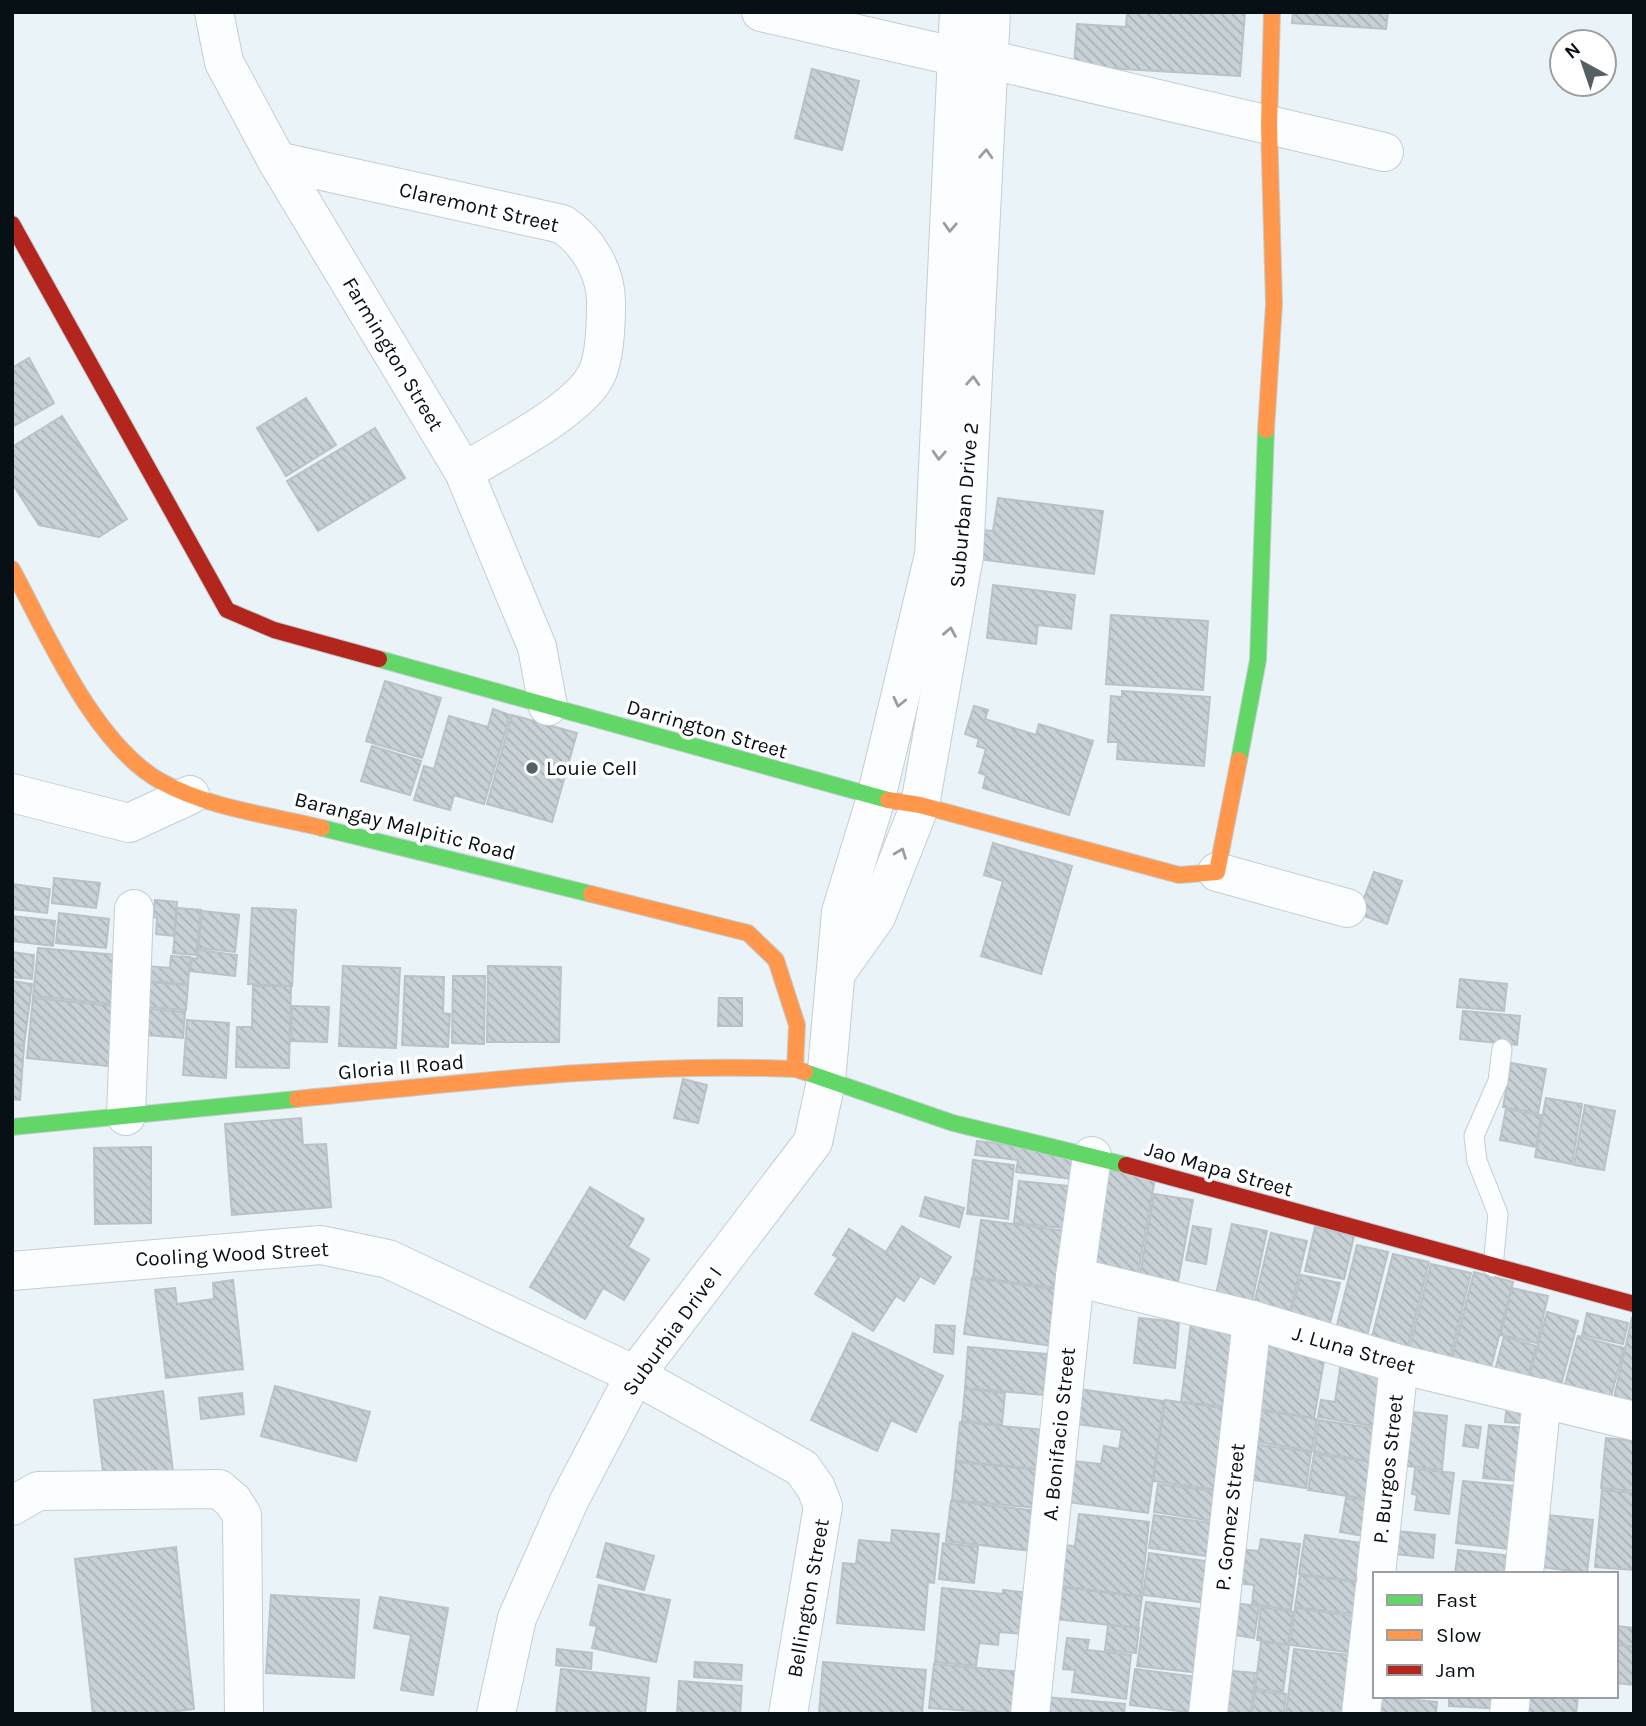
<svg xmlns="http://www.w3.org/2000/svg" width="1646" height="1726" font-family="Karla,sans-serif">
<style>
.building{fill:url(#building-back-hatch);stroke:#b9c3c7;stroke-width:2}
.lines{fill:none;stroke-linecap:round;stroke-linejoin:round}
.lane-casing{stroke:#c3ced3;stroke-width:21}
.street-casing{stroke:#c3ced3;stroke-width:40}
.fast-casing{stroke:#c3ced3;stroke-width:18}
.slow-casing{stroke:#c3ced3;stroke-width:18}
.jam-casing{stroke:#c3ced3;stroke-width:18}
.lane{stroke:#fcfdfe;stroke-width:19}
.street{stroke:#fcfdfe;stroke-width:38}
.fast{stroke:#63d668;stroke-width:16}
.slow{stroke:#ff974d;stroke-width:16}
.jam{stroke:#b3261e;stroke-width:16}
.oneway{stroke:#9a9ea1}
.poi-dot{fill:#555f64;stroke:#fff;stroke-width:2.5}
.labels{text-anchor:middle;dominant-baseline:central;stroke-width:7;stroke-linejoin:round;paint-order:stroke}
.street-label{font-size:21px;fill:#061015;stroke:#fff}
.poi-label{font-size:21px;fill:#061015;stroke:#fff;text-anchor:start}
</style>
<defs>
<pattern id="building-back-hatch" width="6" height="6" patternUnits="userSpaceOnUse" patternTransform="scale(1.75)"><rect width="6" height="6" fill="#c7d1d6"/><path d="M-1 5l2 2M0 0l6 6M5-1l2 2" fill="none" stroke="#a9b2b7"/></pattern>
</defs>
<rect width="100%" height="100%" fill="#e9f3f8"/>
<!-- building -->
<g class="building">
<path d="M1127 12H1245L1240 76 1074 66 1077 24 1126 27Z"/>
<path d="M1293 12H1388L1386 29 1292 23Z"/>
<path d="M812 69 859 81 842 150 795 138Z"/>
<path d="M29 358 54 403 12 427V368Z"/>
<path d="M306 398 336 445 286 476 257 428Z"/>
<path d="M62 416 127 519 99 537 39 525 12 483V447Z"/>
<path d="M375 428 405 478 318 531 287 481Z"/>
<path d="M998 498 1103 511 1094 574 978 559 982 530 993 531Z"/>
<path d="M993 585 1075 595 1071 629 1038 625 1036 644 987 638Z"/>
<path d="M1111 615 1208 621 1203 690 1106 684Z"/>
<path d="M385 681 441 698 422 758 366 741Z"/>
<path d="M1122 691 1210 697 1204 766 1117 759 1118 742H1108L1111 696 1122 697Z"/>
<path d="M974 706 988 710 985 719 1036 735 1039 724 1093 741 1069 815 983 788 986 775 979 773 986 749 977 746 979 739 965 734Z"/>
<path d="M493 709 510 715 484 804 454 795 450 810 414 800 424 766 434 769 449 716 488 727Z"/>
<path d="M512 715 577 733 552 822 487 804Z"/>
<path d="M372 746 421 761 410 795 361 781Z"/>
<path d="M993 843 1072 866 1041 974 981 956 1003 881 984 875Z"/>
<path d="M1374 872 1402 881 1387 924 1358 914Z"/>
<path d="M54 878 100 883 96 908 52 903Z"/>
<path d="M12 884 50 889 47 913 12 909Z"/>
<path d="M155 900 177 902 174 936 156 934 157 918 153 917Z"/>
<path d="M177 908 201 910 196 955 173 953Z"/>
<path d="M252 908 296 910 292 986 248 984Z"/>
<path d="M202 911 239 915 235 952 198 948Z"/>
<path d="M59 913 109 919 106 948 56 943Z"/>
<path d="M12 916 55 921 53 946 12 941Z"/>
<path d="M38 948 128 956 123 1005 33 996Z"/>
<path d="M198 950 237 955 235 976 190 971 192 958 197 959Z"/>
<path d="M12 952 34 955 32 979 12 977Z"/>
<path d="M171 956 190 957 188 984 145 981 147 966 170 968Z"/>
<path d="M343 966 400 968 396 1048 339 1046Z"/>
<path d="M488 966 561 967 559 1042H487Z"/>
<path d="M405 976 444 977 443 1013 450 1014 448 1047 402 1045Z"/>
<path d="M453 976H485L484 1044 452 1043Z"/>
<path d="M1460 979 1507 984 1504 1011 1457 1007Z"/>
<path d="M12 981 32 984 24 1045 12 1044Z"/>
<path d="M149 982 188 985 186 1010 147 1007Z"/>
<path d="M253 986H291L289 1068 236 1067 237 1027H252Z"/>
<path d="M33 998 124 1007 118 1067 27 1058Z"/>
<path d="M719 998H742V1026H718Z"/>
<path d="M292 1006 329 1007 327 1042 291 1041Z"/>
<path d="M149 1009 185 1012 183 1038 147 1035Z"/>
<path d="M1463 1011 1520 1016 1517 1045 1460 1039Z"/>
<path d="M187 1020 229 1023 226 1078 183 1075Z"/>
<path d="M12 1045 24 1046 20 1100 12 1099Z"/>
<path d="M1511 1063 1546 1069 1538 1113 1503 1107Z"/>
<path d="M683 1079 707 1085 698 1123 674 1118Z"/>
<path d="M1546 1098 1582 1104 1572 1164 1535 1157Z"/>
<path d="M1585 1105 1615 1111 1604 1170 1574 1165Z"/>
<path d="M1506 1109 1541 1115 1536 1147 1500 1140Z"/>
<path d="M301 1118 303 1145 326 1144 331 1207 232 1215 225 1124Z"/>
<path d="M977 1141 1076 1153 1072 1179 1016 1172 1018 1160 975 1155Z"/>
<path d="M151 1147V1223L95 1224 94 1148Z"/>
<path d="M973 1160 1014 1165 1008 1219 967 1214Z"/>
<path d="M1108 1170 1155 1178 1137 1279 1089 1271Z"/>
<path d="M1019 1181 1078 1187 1073 1229 1014 1223Z"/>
<path d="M590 1187 644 1219 628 1247 649 1259 624 1300 603 1288 585 1319 530 1287Z"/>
<path d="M1154 1194 1193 1200 1177 1287 1139 1281Z"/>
<path d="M925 1197 964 1208 959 1227 920 1216Z"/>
<path d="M981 1220 1074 1232 1066 1289 973 1277Z"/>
<path d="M1232 1224 1267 1231 1251 1306 1215 1299Z"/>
<path d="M902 1226 951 1257 934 1284 920 1276 904 1301 896 1296 873 1331 815 1294 838 1258 833 1255 849 1229 886 1252Z"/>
<path d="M1193 1226 1211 1229 1206 1264 1186 1260Z"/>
<path d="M1315 1227 1354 1236 1344 1279 1305 1271Z"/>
<path d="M1271 1233 1307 1241 1289 1316 1253 1308Z"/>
<path d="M1357 1245 1388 1252 1367 1336 1336 1329Z"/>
<path d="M1393 1254 1429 1262 1406 1354 1370 1345Z"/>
<path d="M1431 1264 1471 1273 1449 1363 1408 1354Z"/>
<path d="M1474 1272 1513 1282 1489 1375 1450 1366Z"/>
<path d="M1301 1275 1340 1283 1329 1327 1290 1318Z"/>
<path d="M972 1278 1068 1291 1060 1347 964 1334Z"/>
<path d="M233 1280 243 1369 166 1378 155 1290 175 1288 177 1304 214 1299 213 1283Z"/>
<path d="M1512 1288 1548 1296 1537 1343 1500 1335Z"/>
<path d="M1547 1312 1578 1321 1561 1385 1529 1377Z"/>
<path d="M1587 1313 1628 1323 1623 1344 1582 1335Z"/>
<path d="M1139 1318 1179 1322 1175 1368 1134 1363Z"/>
<path d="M1632 1318 1634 1319V1407L1613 1402Z"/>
<path d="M1191 1323 1238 1328 1229 1407 1181 1402Z"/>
<path d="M936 1325 955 1326 953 1354 934 1352Z"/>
<path d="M853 1333 943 1376 916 1432 891 1420 877 1451 811 1420Z"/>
<path d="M1578 1336 1624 1348 1610 1400 1564 1388Z"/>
<path d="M1504 1337 1536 1346 1527 1379 1495 1370Z"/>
<path d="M1263 1345 1325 1355 1314 1418 1252 1408Z"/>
<path d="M968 1347 1047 1354 1044 1395 965 1388Z"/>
<path d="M1341 1362 1394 1370 1385 1428 1318 1417 1321 1400 1335 1402Z"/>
<path d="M275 1386 370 1412 356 1461 261 1436Z"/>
<path d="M965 1389 1005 1393 1002 1425 962 1421Z"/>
<path d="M1079 1389 1164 1401 1148 1513 1067 1502 1073 1461 1101 1464 1104 1446 1119 1449 1122 1430 1075 1424Z"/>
<path d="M163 1391 173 1471 104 1480 94 1400Z"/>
<path d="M242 1393 244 1414 201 1419 199 1398Z"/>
<path d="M1165 1400 1236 1410 1224 1491 1153 1481Z"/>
<path d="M1507 1404 1533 1407 1531 1424 1505 1422Z"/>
<path d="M1251 1409 1317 1419 1312 1451 1246 1440Z"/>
<path d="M1405 1411 1447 1416 1442 1470 1398 1465Z"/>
<path d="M1319 1420 1385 1430 1379 1463 1314 1452Z"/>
<path d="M960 1422 1044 1430 1040 1469 956 1461Z"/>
<path d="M1466 1425 1481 1427 1478 1448 1463 1446Z"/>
<path d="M1489 1425 1524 1428 1519 1481 1483 1478Z"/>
<path d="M1606 1438 1634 1441V1491L1601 1488Z"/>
<path d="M1247 1443 1311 1452 1306 1488 1241 1478Z"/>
<path d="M1314 1454 1380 1463 1374 1500 1308 1490Z"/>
<path d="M956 1462 1041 1470 1037 1508 952 1500Z"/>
<path d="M1415 1469 1454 1473 1449 1514 1415 1510 1417 1495 1412 1494Z"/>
<path d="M1463 1481 1524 1487 1517 1550 1456 1543Z"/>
<path d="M1158 1484 1223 1492 1220 1522 1154 1512Z"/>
<path d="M1602 1490 1634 1493V1570L1595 1567Z"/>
<path d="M1346 1498 1375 1501 1370 1537 1340 1532Z"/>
<path d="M951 1501 1037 1511 1032 1551 946 1541Z"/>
<path d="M1079 1514 1149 1522 1141 1596 1059 1586 1064 1545 1075 1546Z"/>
<path d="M1538 1514 1593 1520 1587 1573 1532 1566Z"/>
<path d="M1154 1515 1219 1524 1214 1557 1149 1548Z"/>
<path d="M892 1530 939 1534 934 1583 928 1582 924 1630 837 1623 843 1563 856 1564 859 1540 891 1543Z"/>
<path d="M1397 1531 1435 1535 1433 1558 1395 1554Z"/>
<path d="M1305 1535 1370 1544 1365 1582 1299 1574Z"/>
<path d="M1261 1539 1300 1544 1291 1610 1252 1604 1254 1585 1235 1583 1239 1549 1259 1551Z"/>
<path d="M606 1543 654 1556 644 1590 597 1577Z"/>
<path d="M943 1543 978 1547 974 1583 939 1579Z"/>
<path d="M176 1547 194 1709 157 1714H93L75 1559Z"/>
<path d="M1458 1550 1520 1557 1518 1574H1455Z"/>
<path d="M1149 1553 1213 1562 1207 1603 1143 1595Z"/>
<path d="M1300 1575 1364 1583 1360 1615 1295 1607Z"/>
<path d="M599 1585 670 1600 656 1662 592 1648 597 1626 590 1625Z"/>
<path d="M1059 1587 1142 1597 1138 1628 1056 1619Z"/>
<path d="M942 1588 1003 1594V1590L1028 1593 1024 1634 999 1632 998 1645 979 1643 976 1666 935 1662Z"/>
<path d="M271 1595 359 1600 354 1678 266 1673Z"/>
<path d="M380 1597 448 1608 433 1695 401 1690 411 1635 374 1628Z"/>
<path d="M1146 1602 1209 1610 1200 1673 1137 1666Z"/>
<path d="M1226 1602 1259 1606 1254 1638 1222 1633Z"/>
<path d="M1261 1607 1293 1612 1288 1645 1257 1640Z"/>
<path d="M1295 1608 1359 1617 1354 1653 1290 1645Z"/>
<path d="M1108 1625 1139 1628 1136 1653 1105 1650Z"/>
<path d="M1616 1626 1634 1628V1647L1616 1644Z"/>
<path d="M1067 1638 1089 1640 1087 1650 1131 1655 1126 1699 1072 1692 1075 1670 1063 1669Z"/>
<path d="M1261 1642 1289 1645 1283 1692 1255 1689Z"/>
<path d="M1616 1645 1634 1647V1685L1616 1683Z"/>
<path d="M557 1649 592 1653 591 1669 556 1665Z"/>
<path d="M1294 1649 1349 1655 1342 1714H1286Z"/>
<path d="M695 1662 742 1665 741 1680 694 1677Z"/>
<path d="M823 1662 926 1670 922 1714H819Z"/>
<path d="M934 1664 1021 1672 1017 1714 929 1708Z"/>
<path d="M561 1669 649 1678 645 1714H556Z"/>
<path d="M1135 1669 1198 1677 1194 1713 1130 1705Z"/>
<path d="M1220 1670 1255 1673 1251 1714 1215 1711Z"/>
<path d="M679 1681 742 1686 740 1714H677Z"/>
<path d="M1255 1691 1286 1694 1284 1714H1252Z"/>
<path d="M1371 1696 1437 1702 1436 1714H1370Z"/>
<path d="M1449 1696H1506L1505 1709 1449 1706Z"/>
<path d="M1528 1696H1578L1576 1714H1526Z"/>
<path d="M1045 1697 1125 1704 1124 1714H1043Z"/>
</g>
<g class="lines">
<defs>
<path id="lane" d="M1493 1267 1498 1214 1477 1161 1474 1136 1498 1081 1502 1049"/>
<g id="street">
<path d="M214 12 224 62 277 161 464 472 537 647 548 706"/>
<path d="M761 12 958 57 991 60 1384 152"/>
<path d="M277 161 562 224C588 241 607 273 606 305 606 324 605 362 594 379 572 414 501 449 464 472"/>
<path d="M12 793 129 823 190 795"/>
<path d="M1217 872 1347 908"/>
<path d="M836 973 876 917 920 805 964 556 991 12"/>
<path d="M126 1116 134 909"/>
<path d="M12 1271 321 1245 388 1259 635 1375 802 1468 816 1488 823 1506 788 1714"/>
<path d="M1075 1277 1252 1320 1399 1364 1634 1421"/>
<path d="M12 1506 38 1491 219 1489 233 1501 242 1515 244 1714"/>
<path d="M1376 1574 1399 1364"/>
<path d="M1524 1574 1542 1398"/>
<path d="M496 1714 517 1618 569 1501 635 1375 813 1142 826 1081 841 912 876 798 934 555 959 12"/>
<path d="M1030 1714 1075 1277 1092 1156"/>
<path d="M1208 1714 1252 1320"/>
<path d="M1361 1714 1375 1587"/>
<path d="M1509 1714 1511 1696"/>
</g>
<g id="fast">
<path d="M379 659 888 800"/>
<path d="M1239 760 1258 660 1266 430"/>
<path d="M322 828 591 894"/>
<path d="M805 1072 953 1123 1126 1165"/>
<path d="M12 1127 297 1099"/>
</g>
<g id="slow">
<path d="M1266 430 1274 304 1269 125 1272 12"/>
<path d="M12 569C47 634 95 746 162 782 209 808 269 815 322 828"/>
<path d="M888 800 920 805 1179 875 1217 872 1239 760"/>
<path d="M591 894 748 933 776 960 797 1025 795 1069"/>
<path d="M297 1099C462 1083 630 1062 795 1069L805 1072"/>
</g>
<g id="jam">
<path d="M12 224 227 610 274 630 379 659"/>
<path d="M1126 1165 1634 1304"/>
</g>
</defs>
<!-- lane casing -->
<use href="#lane" class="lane-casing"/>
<!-- street casing -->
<use href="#street" class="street-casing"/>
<!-- fast casing -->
<use href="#fast" class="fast-casing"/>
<!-- slow casing -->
<use href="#slow" class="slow-casing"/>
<!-- jam casing -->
<use href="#jam" class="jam-casing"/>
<!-- lane -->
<use href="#lane" class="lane"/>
<!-- street -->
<use href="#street" class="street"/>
<!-- fast -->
<use href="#fast" class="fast"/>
<!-- slow -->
<use href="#slow" class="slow"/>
<!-- jam -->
<use href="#jam" class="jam"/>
</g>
<!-- one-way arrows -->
<defs><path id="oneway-chevron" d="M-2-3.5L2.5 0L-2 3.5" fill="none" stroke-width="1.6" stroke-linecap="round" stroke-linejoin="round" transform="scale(1.75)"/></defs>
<g class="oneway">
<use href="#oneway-chevron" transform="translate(986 154) rotate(-87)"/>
<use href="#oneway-chevron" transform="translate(950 227) rotate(93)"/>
<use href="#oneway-chevron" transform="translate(973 381) rotate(-87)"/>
<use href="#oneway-chevron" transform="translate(939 455) rotate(93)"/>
<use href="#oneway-chevron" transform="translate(950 632) rotate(-80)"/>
<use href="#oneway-chevron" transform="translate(899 702) rotate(103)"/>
<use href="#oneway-chevron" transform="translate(901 853) rotate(-69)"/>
</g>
<!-- markers -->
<circle class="poi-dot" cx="532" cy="768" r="7"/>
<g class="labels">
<!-- street labels -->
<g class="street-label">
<text transform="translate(479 207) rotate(13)">Claremont Street</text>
<text transform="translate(393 354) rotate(59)">Farmington Street</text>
<text transform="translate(964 505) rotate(-85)">Suburban Drive 2</text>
<text transform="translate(707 729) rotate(16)">Darrington Street</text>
<text transform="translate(405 826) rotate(14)">Barangay Malpitic Road</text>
<text transform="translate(401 1067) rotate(-5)">Gloria II Road</text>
<text transform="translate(1219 1169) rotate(16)">Jao Mapa Street</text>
<text transform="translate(232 1254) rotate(-3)">Cooling Wood Street</text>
<text transform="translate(672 1331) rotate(-54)">Suburbia Drive I</text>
<text transform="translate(1354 1350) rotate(16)">J. Luna Street</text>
<text transform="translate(1059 1434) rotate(-84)">A. Bonifacio Street</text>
<text transform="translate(1388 1469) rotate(-84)">P. Burgos Street</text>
<text transform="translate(1230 1517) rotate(-84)">P. Gomez Street</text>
<text transform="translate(808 1598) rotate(-80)">Bellington Street</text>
</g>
<!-- poi labels -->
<g class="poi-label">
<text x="546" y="768">Louie Cell</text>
</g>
</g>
<!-- border -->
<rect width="1646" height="1726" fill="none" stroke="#061015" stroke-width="28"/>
<!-- legend -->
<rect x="1373" y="1572" width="245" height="126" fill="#ffffff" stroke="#9b9fa1" stroke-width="2"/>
<rect x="1387" y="1595" width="35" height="10" fill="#63d668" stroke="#9b9fa1" stroke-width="2"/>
<text x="1436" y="1607" font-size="21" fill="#061015">Fast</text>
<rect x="1387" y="1630" width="35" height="10" fill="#ff974d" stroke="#9b9fa1" stroke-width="2"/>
<text x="1436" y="1642" font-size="21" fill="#061015">Slow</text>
<rect x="1387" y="1665" width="35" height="10" fill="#b3261e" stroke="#9b9fa1" stroke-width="2"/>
<text x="1436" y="1677" font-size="21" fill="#061015">Jam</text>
<!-- north arrow -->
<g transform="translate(1583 63) rotate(320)"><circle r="33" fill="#ffffff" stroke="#9b9fa1" stroke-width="2"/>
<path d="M0-5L12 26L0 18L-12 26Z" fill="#555f64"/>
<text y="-10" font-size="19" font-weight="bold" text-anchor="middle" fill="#061015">N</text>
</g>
</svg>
